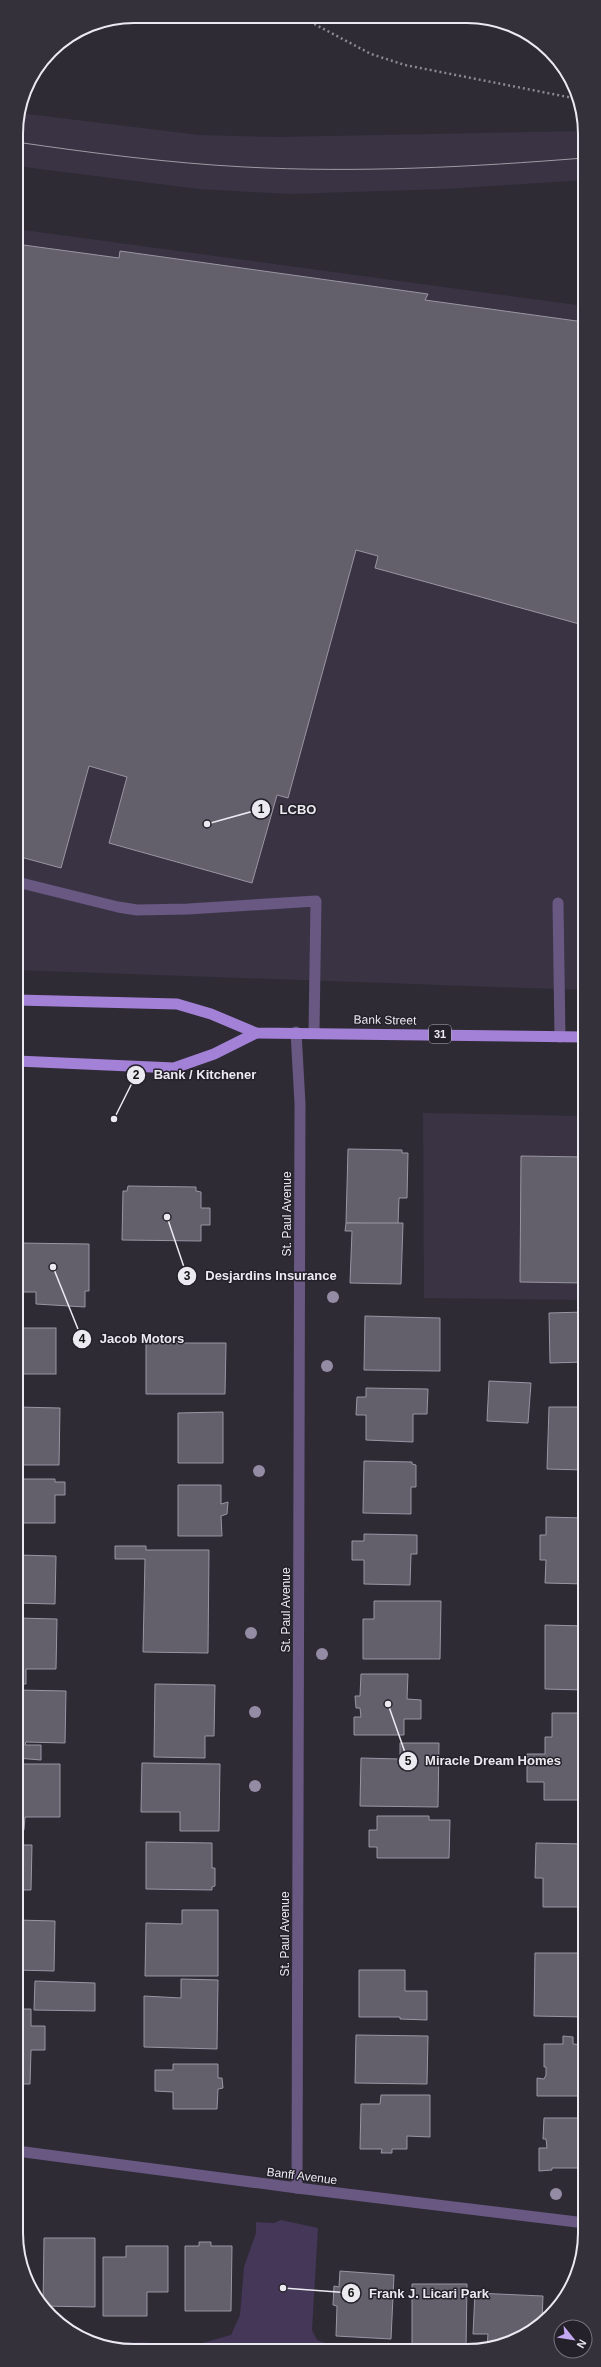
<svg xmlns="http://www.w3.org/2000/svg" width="601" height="2367" font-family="Helvetica,sans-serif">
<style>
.built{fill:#393343}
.green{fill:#443758}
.building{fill:#635f6b;stroke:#9995a2}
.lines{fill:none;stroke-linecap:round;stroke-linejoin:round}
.path{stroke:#8b8991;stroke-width:2.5;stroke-dasharray:2 3;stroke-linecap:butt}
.service{stroke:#685882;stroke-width:11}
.minor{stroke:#685882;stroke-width:11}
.primary{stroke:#a381d7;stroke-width:11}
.tram{stroke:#9e9ba3;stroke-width:1}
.tree{fill:#948ca4}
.labels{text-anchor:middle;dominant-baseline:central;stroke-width:3;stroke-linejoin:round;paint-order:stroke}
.shield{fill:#25212b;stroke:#b0aeb6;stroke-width:1}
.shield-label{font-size:11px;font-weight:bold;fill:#eceaf1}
.street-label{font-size:12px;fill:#eceaf1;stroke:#25212b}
.rim{fill:none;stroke:#eceaf1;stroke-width:2}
.leader{fill:none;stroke:#eceaf1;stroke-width:1.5}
.callout-dot{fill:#eceaf1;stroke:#25212b;stroke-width:1.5}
.mark-label{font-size:12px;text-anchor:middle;font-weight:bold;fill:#111}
.callout-label{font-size:13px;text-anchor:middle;font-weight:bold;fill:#eceaf1;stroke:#25212b;stroke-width:3;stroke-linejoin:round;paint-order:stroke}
</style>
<rect width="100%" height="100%" fill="#2e2b35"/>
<!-- built -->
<g class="built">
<path d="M19 113 199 135 277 137 584 131V180L445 189 289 194 199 189 16 166V127Z"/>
<path d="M16 229 584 306V990L17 970Z"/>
<path d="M423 1113 584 1116V1300L424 1298Z"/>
</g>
<!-- green -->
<path class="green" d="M281 2220 318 2228 312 2330 317 2340 342 2349H111L97 2344 143 2342 188 2347 231 2335 240 2315 244 2267 256 2233V2222L274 2223Z"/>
<!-- building -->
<g class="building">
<path d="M16 244 119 258 120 251 428 294 425 300 584 322 583 625 375 568 378 556 356 550 288 798 277 795 252 883 109 843 127 777 89 766 61 868 17 856Z"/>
<path d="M348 1149 402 1150V1153H408L407 1198H399L398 1224 346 1223Z"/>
<path d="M521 1156 584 1157V1283L520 1282Z"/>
<path d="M128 1186 196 1187V1191L201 1192V1208H210V1225H201V1241L122 1240 123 1191H127Z"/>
<path d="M346 1223H403L401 1284 350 1283 352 1231H345Z"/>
<path d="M17 1243 89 1244V1291H85V1307L36 1304V1292H17Z"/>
<path d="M584 1312V1362L550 1363 549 1313Z"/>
<path d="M365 1316 440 1318V1371L364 1370Z"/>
<rect x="17" y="1328" width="39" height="46"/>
<path d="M146 1343H226L225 1394H146Z"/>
<path d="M489 1381 531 1383 528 1423 487 1421Z"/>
<path d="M366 1388 428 1389 427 1414H413V1442L366 1440V1415H356L357 1397H366Z"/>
<path d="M17 1407 60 1408 59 1465H17Z"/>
<path d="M549 1407H584V1470L547 1469Z"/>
<path d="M223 1412V1463H178V1413Z"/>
<path d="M364 1461 412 1462V1464L416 1465V1487H411V1514L363 1513Z"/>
<path d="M17 1479H55V1482H65V1495H55V1523H17Z"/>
<path d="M178 1485H221V1504L228 1502 227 1514 221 1516 222 1536H178Z"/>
<path d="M546 1517 584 1518 585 1584 545 1583 546 1560H540V1535H546Z"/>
<path d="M364 1534 417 1535V1554H411L410 1585 364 1584V1560H352V1541H364Z"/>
<path d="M115 1546H146V1550H209L208 1653 143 1652 145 1559H115Z"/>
<path d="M17 1555 56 1556 55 1604 17 1603Z"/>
<path d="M374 1601H441L440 1659H363V1619H374Z"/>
<path d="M17 1618 57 1619 56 1669H26V1684H17Z"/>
<path d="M545 1625 585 1626V1690L545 1689Z"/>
<path d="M361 1674H408L407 1699 421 1700V1719H404V1735H354V1717H361L360 1708H356L355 1696H360Z"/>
<path d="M155 1684 215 1685 214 1736H205V1758L154 1757Z"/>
<path d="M17 1690 66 1691 65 1743 26 1742 25 1745H41V1760L17 1758Z"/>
<path d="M552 1713H585V1800H544V1782H527V1754H545V1737H552Z"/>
<path d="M400 1743H439L438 1807 360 1806 361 1758 400 1759Z"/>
<path d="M142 1763 220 1764 219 1831H180V1812H141Z"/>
<path d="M17 1764H60V1817H25L24 1830 17 1829Z"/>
<path d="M377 1816H429V1820H450L449 1858H377V1847H369V1830H377Z"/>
<path d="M146 1842 212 1843V1868H215V1886L212 1887V1890L146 1889Z"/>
<path d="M536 1843 585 1844V1907H543V1878H535Z"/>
<path d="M17 1845H32L31 1890H17Z"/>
<path d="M182 1910H218V1976H145L146 1923 182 1924Z"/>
<path d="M17 1920 55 1921 54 1971 17 1970Z"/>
<path d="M535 1953H585V2017L534 2016Z"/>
<path d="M359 1970H405V1991H427V2020L400 2019V2017H359Z"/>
<path d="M181 1979 218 1980 217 2049 144 2047V1996L181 1998Z"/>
<path d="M35 1981 95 1983V2011L34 2010Z"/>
<path d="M17 2009H31V2026H45V2050H31L30 2084H17Z"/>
<path d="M356 2035 428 2036 427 2084 355 2083Z"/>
<path d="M563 2036 573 2037V2044L585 2045V2096H537V2078L544 2079 546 2075V2067H544V2044H563Z"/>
<path d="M173 2064H218V2078H222L223 2088 218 2089 217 2109H173V2092L155 2091V2070H173Z"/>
<path d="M381 2095H430V2137L407 2136V2149H392V2153H381L382 2149H360L361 2104H380Z"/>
<path d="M544 2118H585V2168H552V2170L539 2171V2148H547L546 2139H543Z"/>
<path d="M17 2225H21V2261L17 2249Z"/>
<path d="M44 2238H95V2307L43 2306Z"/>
<path d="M199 2242H211V2246H232L231 2311H185V2246H199Z"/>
<path d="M126 2246H168V2292H147V2316H103V2257H126Z"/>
<path d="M340 2271 394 2275 391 2339 336 2336 337 2306 333 2305 334 2286 339 2287Z"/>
<path d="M412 2284H467L466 2348H412Z"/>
<path d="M475 2293 543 2296 542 2321 519 2339 487 2348 488 2334H473Z"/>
<path d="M558 2299H563L558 2308Z"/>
</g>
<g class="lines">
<!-- path -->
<path class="path" d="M301 17 371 54 405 65 578 99"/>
<!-- service -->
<g class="service">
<path d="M17 882 118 907 137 910 188 909 316 901 314 1032"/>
<path d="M558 903 560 1037"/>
</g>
<!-- minor -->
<g class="minor">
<path d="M296 1032 300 1104 297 2188"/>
<path d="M17 2151 297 2188 585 2223"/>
</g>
<!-- primary -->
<g class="primary">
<path d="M17 1000 177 1004 211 1014 256 1033 584 1037"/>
<path d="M17 1061 174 1068 214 1054 256 1033"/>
</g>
<!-- tram -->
<path class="tram" d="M16 142C92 153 168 163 245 167 358 173 471 167 584 158"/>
</g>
<!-- trees -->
<g class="tree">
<circle cx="333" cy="1297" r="6"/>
<circle cx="327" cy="1366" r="6"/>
<circle cx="259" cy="1471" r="6"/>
<circle cx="251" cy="1633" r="6"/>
<circle cx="322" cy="1654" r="6"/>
<circle cx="255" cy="1712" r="6"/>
<circle cx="255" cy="1786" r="6"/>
<circle cx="556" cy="2194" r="6"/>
</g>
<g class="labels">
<!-- shield labels -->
<rect class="shield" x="429" y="1025" width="22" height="18" rx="3"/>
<g class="shield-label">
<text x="440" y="1034">31</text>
</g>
<!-- street labels -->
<g class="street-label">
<text transform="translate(385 1020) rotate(1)">Bank Street</text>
<text transform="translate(287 1214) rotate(-90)">St. Paul Avenue</text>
<text transform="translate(286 1610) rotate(-90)">St. Paul Avenue</text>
<text transform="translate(285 1934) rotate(-90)">St. Paul Avenue</text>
<text transform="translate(302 2176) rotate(7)">Banff Avenue</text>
</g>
</g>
<!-- crop -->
<path d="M0 0H601V2367H0ZM134 23H467A111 111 0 0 1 578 134V2233A111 111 0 0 1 467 2344H134A111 111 0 0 1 23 2233V134A111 111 0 0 1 134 23Z" fill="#35313b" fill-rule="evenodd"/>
<path class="rim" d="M134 23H467A111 111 0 0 1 578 134V2233A111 111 0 0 1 467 2344H134A111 111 0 0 1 23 2233V134A111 111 0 0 1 134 23Z"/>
<!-- callouts -->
<path class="leader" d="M207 824L261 809M114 1119L136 1075M167 1217L187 1276M53 1267L82 1339M388 1704L408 1761M283 2288L351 2293"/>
<g class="callout-dot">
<circle cx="207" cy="824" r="4"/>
<circle cx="114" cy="1119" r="4"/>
<circle cx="167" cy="1217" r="4"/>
<circle cx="53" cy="1267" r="4"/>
<circle cx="388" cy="1704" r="4"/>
<circle cx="283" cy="2288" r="4"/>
<circle cx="261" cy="809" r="10"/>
<circle cx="136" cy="1075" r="10"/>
<circle cx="187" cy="1276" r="10"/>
<circle cx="82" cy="1339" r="10"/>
<circle cx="408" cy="1761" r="10"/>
<circle cx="351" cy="2293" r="10"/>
</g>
<g class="mark-label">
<text x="261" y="813">1</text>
<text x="136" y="1079">2</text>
<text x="187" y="1280">3</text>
<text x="82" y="1343">4</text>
<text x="408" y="1765">5</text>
<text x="351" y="2297">6</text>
</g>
<g class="callout-label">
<text x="298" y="814">LCBO</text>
<text x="205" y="1079">Bank / Kitchener</text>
<text x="271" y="1280">Desjardins Insurance</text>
<text x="142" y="1343">Jacob Motors</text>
<text x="493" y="1765">Miracle Dream Homes</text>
<text x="429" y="2298">Frank J. Licari Park</text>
</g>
<!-- north arrow -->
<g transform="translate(573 2339) rotate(120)"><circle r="19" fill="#25212b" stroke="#75717a"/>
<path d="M0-3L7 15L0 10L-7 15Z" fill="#c3a7f2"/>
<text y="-6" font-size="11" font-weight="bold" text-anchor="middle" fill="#eceaf1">N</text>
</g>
</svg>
